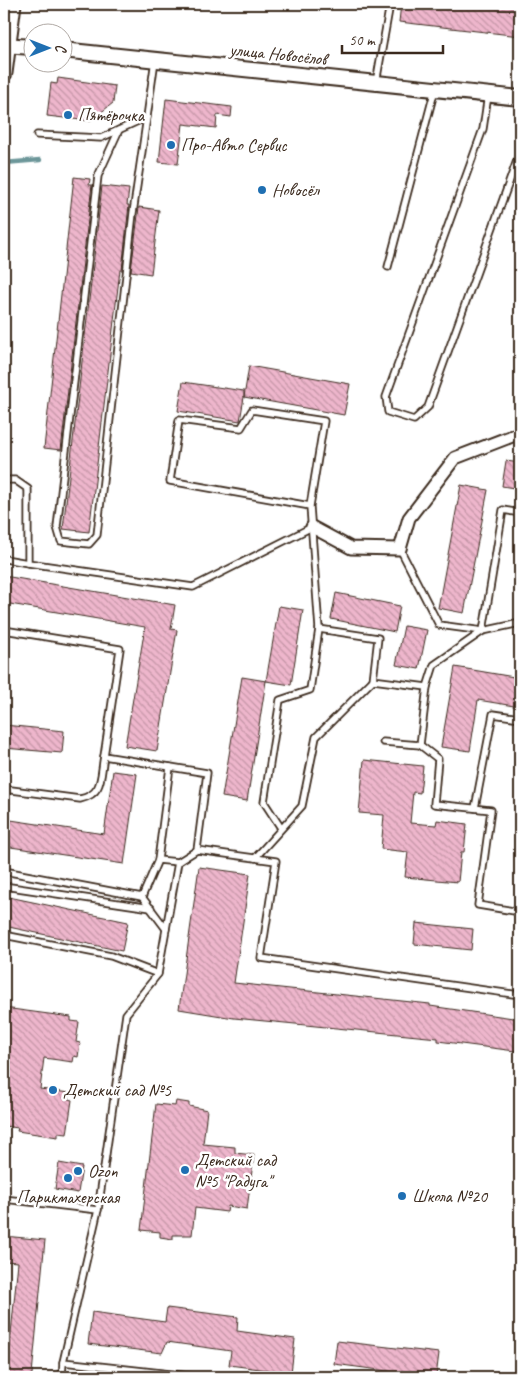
<svg xmlns="http://www.w3.org/2000/svg" width="524" height="1381" font-family="Caveat,sans-serif">
<style>
.lines{fill:none;stroke-linecap:round;stroke-linejoin:round}
.stream{stroke:#6d979a;stroke-width:4.5}
.building{fill:url(#building-back-hatch);stroke:#3b2a1e}
.service-casing{stroke:#3b2a1e;stroke-width:9}
.minor-casing{stroke:#3b2a1e;stroke-width:15}
.tertiary-casing{stroke:#3b2a1e;stroke-width:18}
.secondary-casing{stroke:#3b2a1e;stroke-width:19}
.service{stroke:#fff;stroke-width:5.5}
.minor{stroke:#fff;stroke-width:11}
.tertiary{stroke:#fff;stroke-width:14}
.secondary{stroke:#fff;stroke-width:15}
.poi-dot{fill:#1f6fb2;stroke:#fff;stroke-width:2}
.labels{text-anchor:middle;dominant-baseline:central;stroke-width:5;stroke-linejoin:round;paint-order:stroke}
.street-label{font-size:18px;fill:#3b2a1e;stroke:#fff}
.poi-label{font-size:18px;fill:#3b2a1e;stroke:#fff;text-anchor:start}
</style>
<defs>
<pattern id="building-back-hatch" width="6" height="6" patternUnits="userSpaceOnUse" patternTransform="scale(1.25)"><rect width="6" height="6" fill="#eeb6cc"/><path d="M-1 5l2 2M0 0l6 6M5-1l2 2" fill="none" stroke="#c294a5"/></pattern>
</defs>
<rect width="100%" height="100%" fill="#fff"/>
<filter id="ink" filterUnits="userSpaceOnUse"><feTurbulence type="fractalNoise" baseFrequency=".02" numOctaves="2"/><feDisplacementMap in="SourceGraphic" scale="10" xChannelSelector="R" yChannelSelector="G"/><feConvolveMatrix kernelMatrix="1 2 1 2 8 2 1 2 1" color-interpolation-filters="sRGB"/></filter>
<g filter="url(#ink)">
<g class="lines">
<!-- stream -->
<path class="stream" d="M4 163 40 160"/>
</g>
<!-- building -->
<g class="building">
<path d="M401 4H520V36L399 22Z"/>
<path d="M58 78 115 86 113 103 90 121 47 116 51 83 57 84Z"/>
<path d="M166 99 232 107 231 117 217 115 216 128 183 124 178 164 159 162Z"/>
<path d="M74 177 90 179 89 185H92L61 450 44 448Z"/>
<path d="M102 186 129 189 127 205H129L122 270H120L89 532 63 529Z"/>
<path d="M139 207 159 210 151 274 131 271Z"/>
<path d="M249 366 350 384 344 415 244 397 240 421 178 411 183 382 244 391V397Z"/>
<path d="M506 461 520 463V489L502 486Z"/>
<path d="M461 485 488 490 464 613 438 608Z"/>
<path d="M4 576 175 605 171 629 177 630 157 751 125 746 145 627 4 603Z"/>
<path d="M336 593 400 606 395 632 331 619Z"/>
<path d="M279 606 303 610 291 685 266 681Z"/>
<path d="M404 626 427 630 419 669 396 665Z"/>
<path d="M455 667 520 678V707L478 700 470 751 441 747Z"/>
<path d="M242 677 266 681 247 801 222 797Z"/>
<path d="M4 725 64 731 62 753 4 748Z"/>
<path d="M364 760 423 766 420 793 413 792 410 823 436 825 437 820 467 824 464 852H461L458 882 405 877 408 852 381 849 384 815 359 813Z"/>
<path d="M113 771 137 774 124 864 4 846V819L104 834Z"/>
<path d="M199 867 250 874 234 983 430 1004V1006L520 1019V1050H515V1051L438 1041V1038L234 1018 179 1009Z"/>
<path d="M4 896 128 922 122 951 4 926Z"/>
<path d="M416 923 473 929 471 950 414 944Z"/>
<path d="M4 1008 71 1017V1021L79 1022 76 1042 80 1043 78 1057 74 1056 73 1062 44 1058 40 1089 69 1093 68 1099 72 1100 67 1134 58 1133V1137L44 1135 17 1131 18 1128 4 1126Z"/>
<path d="M176 1101 189 1103V1106L207 1110 203 1144 235 1147V1153L254 1155 247 1209 228 1206 227 1212 195 1208 192 1235H173V1239L160 1237V1232L141 1230 156 1104 175 1106Z"/>
<path d="M59 1163 82 1167 78 1193 55 1189Z"/>
<path d="M4 1236 45 1240 32 1374 28 1377H4V1367L8 1364 18 1262 4 1261Z"/>
<path d="M167 1308 238 1317 237 1331 295 1339 291 1373 229 1365 231 1351 167 1342 162 1353 88 1344 92 1312 165 1322Z"/>
<path d="M337 1341 439 1353 436 1377H410V1374L334 1364Z"/>
</g>
<g class="lines">
<defs>
<g id="service">
<path d="M376 83 390 4"/>
<path d="M488 95 483 129 386 397 388 412 414 420 428 407 520 152"/>
<path d="M119 130 98 176 57 527 61 541 89 544 97 535 133 213 147 117"/>
<path d="M37 135 101 138 147 117 155 60"/>
<path d="M388 267 435 89"/>
<path d="M4 480H15L28 489V563L193 587 312 527"/>
<path d="M310 506 170 481 179 420 241 428 252 410 324 421 310 506 319 629"/>
<path d="M400 549 439 625 483 631 503 510 520 513"/>
<path d="M5 559 28 563"/>
<path d="M4 630 120 649 104 756 207 773 197 850 178 862 158 974 126 1014 98 1210 63 1362 198 1377"/>
<path d="M427 687 420 745 438 759 434 804 491 810 478 905 520 912"/>
<path d="M383 742 420 745"/>
<path d="M4 789 80 799C104 794 100 776 104 756"/>
<path d="M475 808 493 714 520 718"/>
<path d="M281 828 264 802 280 700 310 690 319 629 378 638 373 680 427 687 434 665 483 631 520 623"/>
<path d="M197 850 276 861 261 958 520 995"/>
<path d="M255 858 302 806 316 737 373 680"/>
<path d="M158 860 170 767"/>
<path d="M4 871 142 897 158 860 178 862"/>
<path d="M4 886 151 908"/>
<path d="M142 897 166 929"/>
<path d="M4 935 111 956 158 974"/>
<path d="M4 1199 98 1210"/>
<path d="M62 1377 63 1362"/>
</g>
<path id="minor" d="M312 527 351 548 400 549 409 518 455 458 520 433"/>
<g id="tertiary">
<path d="M4 45 32 47"/>
<path d="M62 50 520 98"/>
</g>
<path id="secondary" d="M4 73 13 4"/>
</defs>
<!-- service casing -->
<use href="#service" class="service-casing"/>
<!-- minor casing -->
<use href="#minor" class="minor-casing"/>
<!-- tertiary casing -->
<use href="#tertiary" class="tertiary-casing"/>
<!-- secondary casing -->
<use href="#secondary" class="secondary-casing"/>
<!-- service -->
<use href="#service" class="service"/>
<!-- minor -->
<use href="#minor" class="minor"/>
<!-- tertiary -->
<use href="#tertiary" class="tertiary"/>
<!-- secondary -->
<use href="#secondary" class="secondary"/>
</g>
</g>
<!-- markers -->
<g class="poi-dot">
<circle cx="68" cy="115" r="5"/>
<circle cx="171" cy="145" r="5"/>
<circle cx="262" cy="190" r="5"/>
<circle cx="53" cy="1090" r="5"/>
<circle cx="185" cy="1170" r="5"/>
<circle cx="78" cy="1171" r="5"/>
<circle cx="68" cy="1178" r="5"/>
<circle cx="402" cy="1196" r="5"/>
</g>
<g class="labels">
<!-- street labels -->
<g class="street-label">
<text transform="translate(278 54) rotate(6)">улица Новосёлов</text>
</g>
<!-- poi labels -->
<g class="poi-label">
<text x="78" y="115">Пятёрочка</text>
<text x="181" y="145">Про-Авто Сервис</text>
<text x="272" y="190">Новосёл</text>
<text x="63" y="1090">Детский сад №5</text>
<text x="195" y="1160">Детский сад<tspan x="195" dy="21">№5 "Радуга"</tspan></text>
<text x="88" y="1171">Ozon</text>
<text x="412" y="1196">Школа №20</text>
<text x="68" y="1197" text-anchor="middle">Парикмахерская</text>
</g>
</g>
<!-- margin -->
<rect width="524" height="1381" fill="none" stroke="#fff" stroke-width="20"/>
<rect x="10" y="10" width="504" height="1361" fill="none" stroke="#3b2a1e" stroke-width="2" filter="url(#ink)"/>
<!-- north arrow -->
<g transform="translate(48 48) rotate(90)"><circle r="24" fill="#ffffff" stroke="#b1aaa5"/>
<path d="M0-4L9 19L0 12L-9 19Z" fill="#1f6fb2"/>
<text y="-8" font-size="14" font-weight="bold" text-anchor="middle" fill="#3b2a1e">С</text>
</g>
<!-- scale -->
<path d="M342 45v8h101v-8" fill="none" stroke="#3b2a1e" stroke-width="2.5"/>
<text x="349" y="45" font-size="15" fill="#3b2a1e" stroke="#ffffff" stroke-width="4" paint-order="stroke">50 m</text>
</svg>
